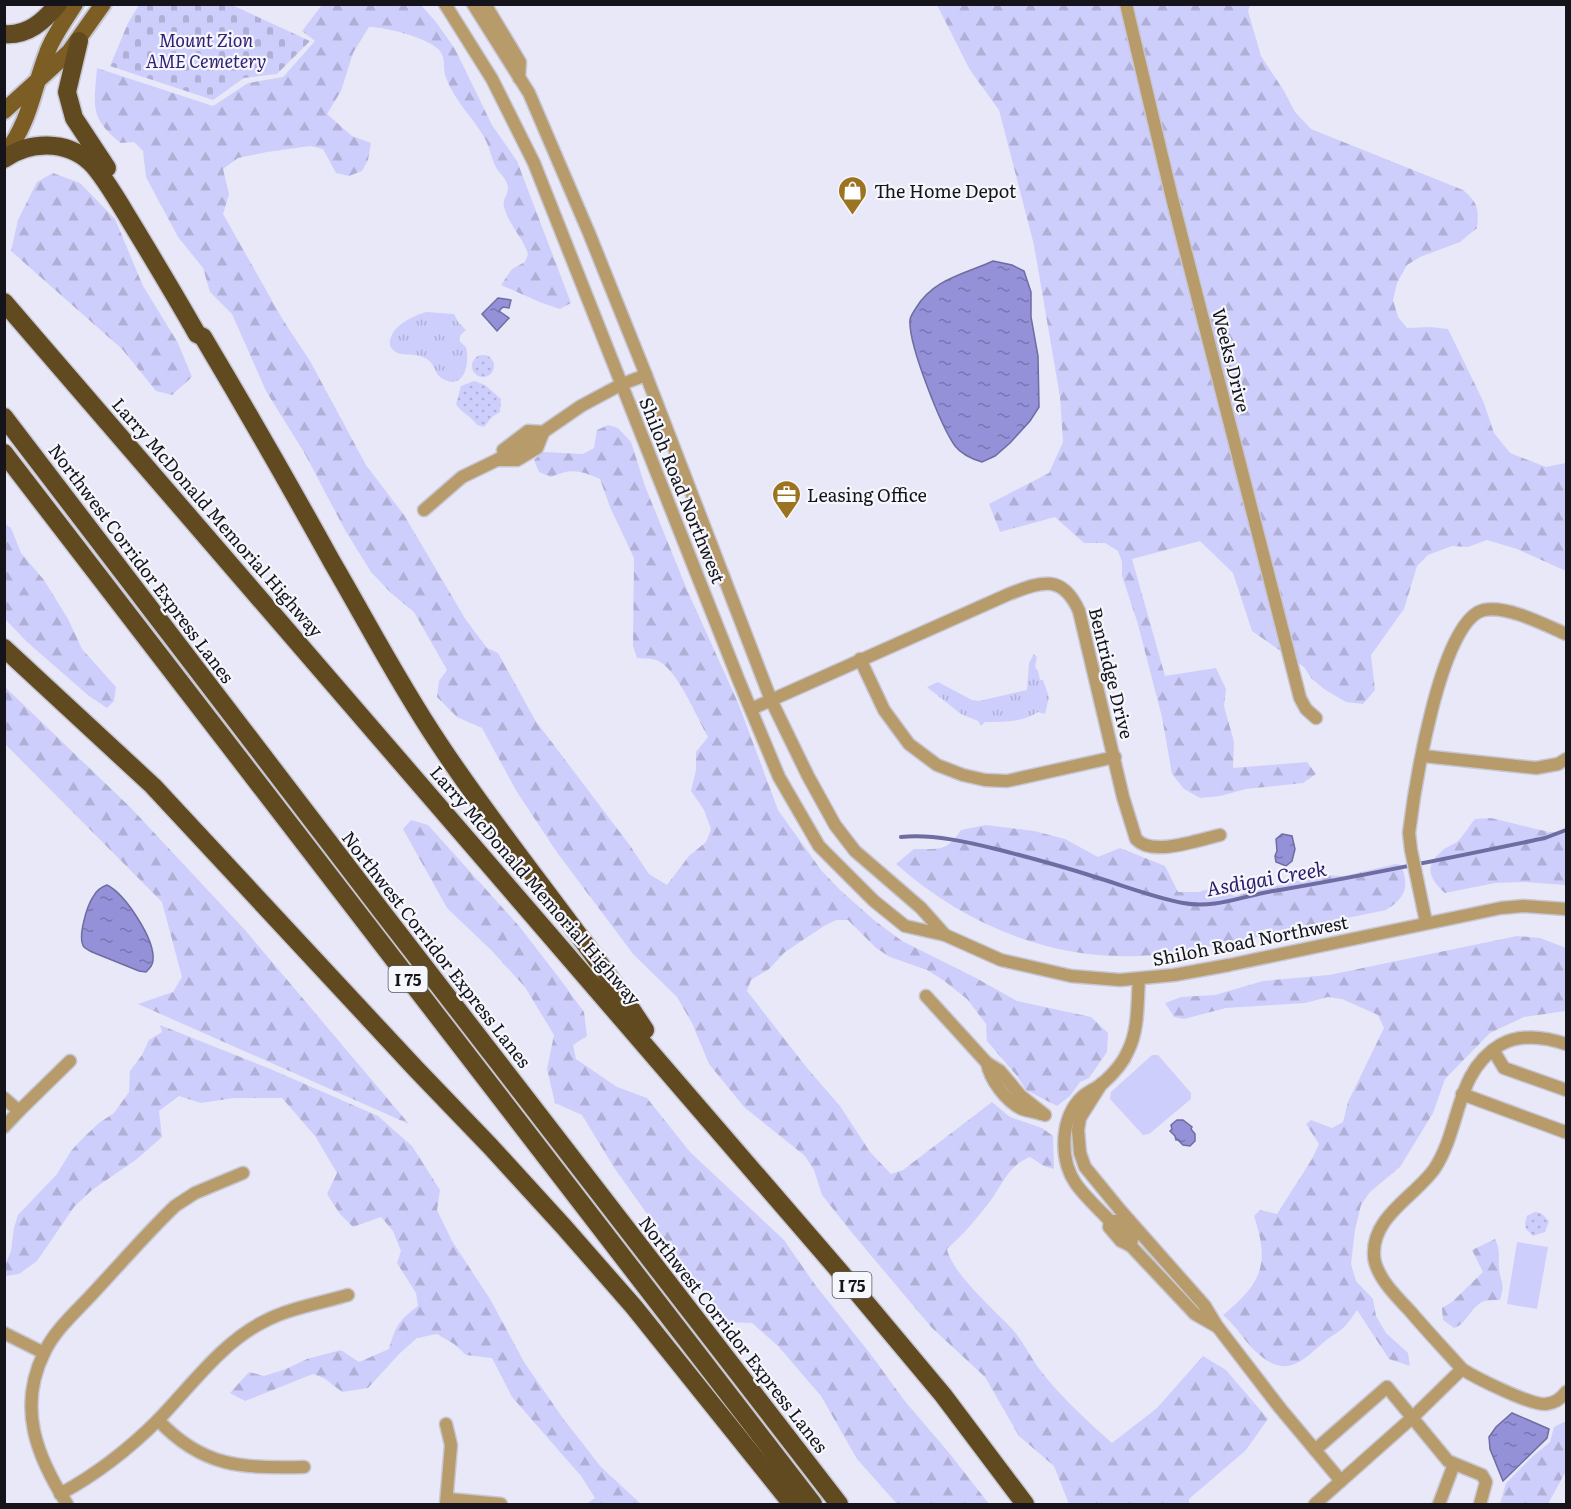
<svg xmlns="http://www.w3.org/2000/svg" width="1571" height="1509" font-family="Literata,serif">
<style>
.grass{fill:url(#grass-tufts)}
.forest{fill:url(#forest-firs)}
.cemetery{fill:url(#cemetery-stones)}
.park{fill:url(#park-dots)}
.pitch{fill:#cecefc}
.water{fill:url(#water-ripples);stroke:#6e6ca0;stroke-width:1.5}
.lines{fill:none;stroke-linecap:round;stroke-linejoin:round}
.stream{stroke:#6e6ca0;stroke-width:4}
.minor-casing{stroke:#c6c6d4;stroke-width:15}
.major-casing{stroke:#c6c6d4;stroke-width:20}
.highway-casing{stroke:#c6c6d4;stroke-width:21}
.minor{stroke:#b89b6a;stroke-width:12}
.major{stroke:#7c5d24;stroke-width:16}
.highway{stroke:#614a20;stroke-width:18}
.labels{text-anchor:middle;dominant-baseline:central;stroke-width:4.5;stroke-linejoin:round;paint-order:stroke}
.shield{fill:#f6f6fd;stroke:#58585e;stroke-width:1.5}
.shield-label{font-size:16px;font-weight:bold;fill:#14141a}
.park-label{font-size:18px;font-style:italic;fill:#312074;stroke:#f6f6fd}
.poi-label{font-size:18px;fill:#14141a;stroke:#f6f6fd;text-anchor:start}
.street-label{font-size:18px;fill:#14141a;stroke:#f6f6fd}
.water-label{font-size:20px;font-style:italic;fill:#2d1b6f;stroke:#f6f6fd}
</style>
<defs>
<pattern id="grass-tufts" width="24" height="20" patternUnits="userSpaceOnUse" patternTransform="scale(1.5)"><rect width="24" height="20" fill="#cecefc"/><path d="M3 7l-1-3M5 7V3M7 7l1-3M15 17l-1-3M17 17v-4M19 17l1-3" fill="none" stroke="#b0b0d7"/></pattern>
<pattern id="forest-firs" width="22" height="20" patternUnits="userSpaceOnUse" patternTransform="scale(1.5)"><rect width="22" height="20" fill="#cecefc"/><path d="M5 1l3.5 6h-7zM16 11l3.5 6h-7z" fill="#b0b0d7"/></pattern>
<pattern id="cemetery-stones" width="16" height="16" patternUnits="userSpaceOnUse" patternTransform="scale(1.5)"><rect width="16" height="16" fill="#cecefc"/><path d="M2 7V4a2 2 0 0 1 4 0v3zM10 15v-3a2 2 0 0 1 4 0v3z" fill="#b0b0d7"/></pattern>
<pattern id="park-dots" width="8" height="8" patternUnits="userSpaceOnUse" patternTransform="scale(1.5)"><rect width="8" height="8" fill="#cecefc"/><path d="M2 2h.1M6 6h.1" fill="none" stroke="#b0b0d7" stroke-width="1.8" stroke-linecap="round"/></pattern>
<pattern id="water-ripples" width="26" height="14" patternUnits="userSpaceOnUse" patternTransform="scale(1.5)"><rect width="26" height="14" fill="#9491d9"/><path d="M2 4q2-2 4 0t4 0M15 11q2-2 4 0t4 0" fill="none" stroke="#7875af"/></pattern>
</defs>
<rect width="100%" height="100%" fill="#e8e8f8"/>
<!-- grass -->
<g class="grass">
<path d="M426 312 454 314 458 322 466 330C461 334 459 336 460 342L466 347C470 362 465 391 443 379 432 373 438 362 420 356 408 353 397 358 390 346 388 327 411 317 426 312Z"/>
<path d="M1034 654 1037 657 1035 667 1038 671 1040 680H1043L1049 697 1045 714 1038 712C1024 722 1002 722 985 722L981 726 978 721 961 714 927 687 938 682 972 700 979 701 1027 690 1029 663Z"/>
</g>
<!-- forest -->
<g class="forest">
<path d="M322 5H421L436 22 455 49 492 125 517 161 571 303 560 309 542 303 501 285 512 269 525 262 528 254C523 238 510 226 505 210 501 199 507 198 508 189 508 180 501 175 497 169 492 161 490 148 485 139 474 118 455 102 446 78 442 68 447 57 438 49 425 37 385 27 369 27L353 53 341 91 327 114 352 136 371 143 368 160 362 171 349 176 336 173 323 149 310 146 267 152 238 158 223 169 229 194 223 214 283 320 310 361 366 465 404 515 466 620 487 648 498 653 535 720 631 847 649 874 667 885 689 856 706 842 711 829 704 810 691 791 696 770V752L708 737C697 718 676 666 656 660 650 658 643 659 637 658L633 646 634 558 610 507 600 479C580 470 571 468 551 477L539 472 534 460 543 452 583 454 594 448 597 430 608 425 618 428 631 442 645 486 664 533 688 592 739 705 778 810 821 870 840 890 874 920 902 941 976 978 1017 1001 1091 1017 1108 1033 1107 1052 1089 1078 1080 1082 1070 1096 1057 1106 1026 1090 1017 1076 987 1041 986 1024 967 999 943 980 927 970 890 957 876 948 848 920H836L824 926 785 952 769 969 751 980 747 991 807 1068 840 1106 870 1152 891 1174 903 1170 992 1102 1010 1117 1042 1128 1053 1136 1054 1169 1044 1166 1030 1157C1009 1165 1003 1183 991 1200 977 1218 964 1234 947 1249 953 1275 996 1311 1014 1331 1024 1343 1031 1358 1040 1370 1060 1396 1087 1421 1112 1443L1157 1408 1203 1356 1226 1370 1268 1419 1246 1450 1189 1499V1504H1069L1054 1466 1019 1436 985 1377 932 1328 853 1234 822 1195 814 1170 805 1156 744 1107 709 1064 692 1023 677 997 633 954 556 851 517 792 482 728 457 717 437 697 439 681 447 670 414 612 391 593 371 572 345 530 305 454 266 391 232 314 210 292 203 268 178 237 146 177 143 151 134 142 121 143C89 118 94 106 97 68L213 106 248 83 283 77 315 41 302 31Z"/>
<path d="M937 5H1250L1248 11 1261 56 1284 91 1295 112 1311 129 1463 190C1478 203 1479 208 1477 228L1460 242 1420 257 1407 265 1397 283 1393 300 1398 317 1407 328 1431 327 1448 329 1484 403 1494 433 1510 453 1546 467 1566 463V571L1517 549 1487 540 1468 547 1452 546 1428 555 1417 566 1404 609 1371 655 1375 690 1363 704 1346 702 1324 689 1311 678 1304 667 1252 631 1233 573 1200 541 1132 559 1165 676 1216 668 1226 689 1224 706 1234 742 1233 768 1307 762 1316 774 1303 783 1246 789 1220 796 1200 798 1184 789 1172 774 1162 717 1137 621 1122 576V562L1118 551 1105 543H1084L1055 517 1000 532 989 504 1049 473 1063 442 1060 397 1034 245 999 110 970 70Z"/>
<path d="M53 173 80 183 115 219 143 286 178 343 192 377 172 395 156 391 122 349 11 251 18 220 37 182Z"/>
<path d="M5 524 11 528 21 553 44 580 68 619 82 649 116 687 114 701 107 708 89 696 27 642 5 619Z"/>
<path d="M4 686 131 808 245 930 409 1124 138 1004 173 992 182 977 162 902 5 744Z"/>
<path d="M1491 818 1549 832H1566V885L1524 882 1495 883 1445 893C1430 880 1423 866 1442 851 1446 847 1453 845 1458 841 1464 835 1469 826 1475 819Z"/>
<path d="M411 820 428 825 519 926 560 979 584 1012 587 1036 573 1045 576 1059 617 1087 647 1098 690 1152 784 1240 816 1286 869 1352 904 1400 950 1454 989 1504H897L857 1459 821 1396 778 1346 752 1323 727 1322 707 1298 615 1169 582 1115 555 1103 547 1069 554 1035 525 987 492 951 447 908 403 829Z"/>
<path d="M986 825 1034 831 1065 839 1098 857 1120 848 1165 866 1178 892H1198L1213 888 1235 896 1322 875 1344 876 1396 864 1401 865C1410 887 1405 898 1386 910 1342 919 1297 928 1253 938 1216 945 1179 954 1141 956 1049 960 964 924 896 864L914 849C938 849 947 852 961 830Z"/>
<path d="M1517 936 1540 938 1566 948V1011L1524 1017 1490 1033 1445 1079 1433 1113 1400 1167 1370 1192 1361 1205 1355 1230 1351 1264 1356 1281 1373 1299 1376 1316 1386 1333 1408 1353 1410 1366 1389 1359 1357 1310C1353 1315 1350 1321 1346 1325 1340 1332 1331 1336 1324 1342 1303 1360 1288 1378 1261 1356 1246 1345 1238 1327 1223 1315 1262 1283 1270 1264 1254 1216L1260 1210 1277 1214 1312 1159 1319 1144 1306 1124 1311 1120 1332 1128 1343 1122 1348 1102 1384 1028 1378 1015 1342 999 1328 997 1305 1003 1226 1008 1184 1019 1174 1017 1165 1003 1181 997 1215 995 1263 981 1329 975Z"/>
<path d="M160 1025 268 1068 378 1116 412 1146 440 1190 437 1210 452 1241 490 1299 524 1362 562 1417 601 1467 641 1504H586L595 1498 581 1476 512 1397 492 1358 466 1355 454 1344 437 1334 417 1338 400 1353 368 1388 342 1392 324 1378 313 1374 245 1401 230 1393 249 1372 264 1376 286 1369 307 1359 341 1350 359 1362 389 1349C396 1326 398 1321 418 1306L416 1293 397 1263 401 1251 393 1231 381 1217 353 1227 340 1214 327 1194 337 1173 315 1136 282 1098H234L201 1103 179 1096 159 1111 162 1137 137 1159 92 1190 74 1207 37 1261 19 1274 5 1276V1265L11 1251 14 1228 18 1215 57 1174 71 1151 83 1138 99 1123 114 1113 129 1092 130 1071 142 1055 149 1040 162 1032Z"/>
<path d="M1495 1239C1501 1252 1498 1254 1499 1267 1500 1284 1506 1280 1500 1300 1495 1300 1488 1300 1484 1301 1470 1307 1467 1324 1454 1328L1443 1320 1442 1308 1452 1302 1483 1272 1472 1250Z"/>
<path d="M1566 1421V1471L1548 1504H1500L1506 1483 1533 1456 1550 1442 1554 1427Z"/>
</g>
<!-- cemetery -->
<path class="cemetery" d="M139 5H232L310 41 277 74 244 78 213 100 110 66 128 23Z"/>
<!-- park -->
<g class="park">
<circle cx="483" cy="366" r="11"/>
<path d="M474 381 485 385 501 399 500 412 492 417 484 427 477 425C470 415 460 412 456 404L461 386Z"/>
<path d="M1535 1212 1541 1213 1549 1221 1545 1232 1533 1236 1526 1229 1525 1223 1527 1216Z"/>
</g>
<!-- pitch -->
<g class="pitch">
<path d="M1152 1055H1158L1191 1093V1099L1149 1134 1143 1135 1110 1099 1111 1092Z"/>
<path d="M1517 1242 1548 1247 1537 1309 1507 1304Z"/>
</g>
<!-- water -->
<g class="water">
<path d="M993 261 1012 265 1024 271 1031 292V317L1038 356 1039 407 1030 421 1010 443 995 456 982 462C972 459 962 455 955 446 941 426 908 344 910 320 910 317 914 311 916 308 933 279 965 274 993 261Z"/>
<path d="M498 298 511 300 509 308 503 307 499 311 509 318 497 331 482 314Z"/>
<path d="M1282 834 1292 836 1295 849 1292 861 1286 866 1276 862 1275 856 1277 851 1276 839Z"/>
<path d="M107 885C125 894 155 939 153 960 153 965 150 968 146 972L139 971 92 952C90 951 86 949 84 947 77 938 87 906 93 897 96 891 101 887 107 885Z"/>
<path d="M1177 1120H1183L1192 1127 1191 1129 1195 1134V1141L1190 1146 1183 1145 1178 1140H1176L1175 1136 1170 1131 1172 1129 1171 1125Z"/>
<path d="M1512 1413 1549 1429 1547 1438 1503 1481 1490 1449 1489 1437 1496 1427Z"/>
</g>
<g class="lines">
<!-- stream -->
<path class="stream" d="M901 837C934 834 968 842 1000 850 1031 858 1061 866 1092 876 1122 885 1152 897 1183 903 1215 909 1242 896 1273 891 1364 876 1454 857 1545 838L1566 830"/>
<defs>
<g id="minor">
<path d="M445 4 492 79 534 163 739 681 779 777 819 846 874 901 905 926 945 935 1001 960 1071 976 1120 980 1174 975 1229 965 1501 908 1523 906 1566 909"/>
<path d="M473 4 529 93 589 233 646 375 771 700 808 776 835 825 855 851 921 908 945 935"/>
<path d="M485 4 520 62 519 78"/>
<path d="M1126 4 1172 198 1300 698 1306 709 1316 718"/>
<path d="M503 450 528 431 543 432"/>
<path d="M499 460H517L537 448 543 433"/>
<path d="M424 510 462 477 497 460 533 439 581 406 622 384 646 375"/>
<path d="M860 659 884 710 909 744 937 765 963 775 985 780 1007 781 1115 757"/>
<path d="M751 709 1009 594C1041 582 1062 573 1079 611L1123 797 1136 839C1152 857 1198 840 1220 835"/>
<path d="M1423 756 1536 768 1558 764 1566 759"/>
<path d="M1426 922 1411 850 1409 833C1414 792 1440 619 1484 610 1507 605 1545 625 1566 634"/>
<path d="M1139 979C1137 1003 1139 1029 1128 1051 1123 1063 1112 1075 1103 1083 1097 1088 1089 1091 1083 1096 1060 1117 1059 1159 1076 1184 1086 1198 1099 1209 1110 1221H1117L1132 1239 1131 1246 1195 1314 1216 1326"/>
<path d="M926 996 987 1063 1000 1071 1021 1096 1045 1115"/>
<path d="M1566 1044C1545 1037 1521 1033 1500 1045 1455 1072 1461 1128 1435 1168 1416 1196 1372 1216 1374 1255 1374 1263 1377 1269 1381 1276 1388 1289 1400 1300 1410 1311 1427 1331 1445 1350 1462 1369 1476 1378 1532 1406 1546 1404 1555 1403 1561 1399 1566 1392"/>
<path d="M1493 1050 1504 1068 1566 1090"/>
<path d="M987 1063C990 1080 1006 1101 1022 1109 1028 1111 1035 1112 1041 1114"/>
<path d="M1102 1083 1080 1118 1078 1130 1080 1153 1085 1167 1121 1211 1205 1306 1217 1326 1280 1408 1341 1481"/>
<path d="M1462 1094 1565 1132 1566 1131"/>
<path d="M4 1098 19 1111"/>
<path d="M4 1127 19 1111 70 1061"/>
<path d="M1110 1221 1109 1227 1121 1241 1131 1246"/>
<path d="M4 1333 44 1353"/>
<path d="M158 1420C203 1468 242 1468 304 1467"/>
<path d="M446 1424 451 1445 446 1504"/>
<path d="M1315 1450 1387 1387 1448 1461 1482 1475 1486 1482 1480 1504"/>
<path d="M60 1494C97 1474 128 1450 158 1420 191 1386 222 1342 265 1321 290 1308 321 1303 348 1295"/>
<path d="M448 1499 501 1504"/>
<path d="M67 1504C37 1457 17 1408 44 1353 55 1329 79 1309 96 1290 122 1262 147 1233 175 1206L195 1193 243 1173"/>
<path d="M1315 1504 1413 1417 1462 1369"/>
<path d="M1439 1504 1454 1464"/>
</g>
<g id="major">
<path d="M4 111 69 52 103 4"/>
<path d="M4 156C31 120 32 92 47 53 53 36 65 20 75 4"/>
</g>
<g id="highway">
<path d="M4 34C28 36 44 21 58 4"/>
<path d="M79 41 67 92 74 118 107 168"/>
<path d="M4 159C29 141 66 140 90 162 102 173 120 204 129 219 152 257 175 295 197 334L203 337C247 411 290 486 332 562 367 622 399 684 438 742 503 841 581 931 645 1030"/>
<path d="M4 302 841 1273 943 1395 1025 1504"/>
<path d="M4 417 383 913 839 1504"/>
<path d="M4 453 813 1504"/>
<path d="M4 648 153 786 416 1069 490 1146 564 1227 634 1307 792 1504"/>
</g>
</defs>
<!-- minor casing -->
<use href="#minor" class="minor-casing"/>
<!-- major casing -->
<use href="#major" class="major-casing"/>
<!-- highway casing -->
<use href="#highway" class="highway-casing"/>
<!-- minor -->
<use href="#minor" class="minor"/>
<!-- major -->
<use href="#major" class="major"/>
<!-- highway -->
<use href="#highway" class="highway"/>
</g>
<!-- icons -->
<defs>
<symbol id="shop-pin" viewBox="-11 -11 22 30"><path d="M0 17L-7.5 6A9.5 9.5 0 1 1 7.5 6Z" fill="#9c7321" stroke="#f6f6fd"/><path d="M-5-2.5h2.3a2.7 3.5 0 0 1 5.4 0H5L5.5 6h-11ZM-1.5-2.5h3a1.5 2.3 0 0 0-3 0Z" fill="#fff"/></symbol>
<symbol id="office-pin" viewBox="-11 -11 22 30"><path d="M0 17L-7.5 6A9.5 9.5 0 1 1 7.5 6Z" fill="#9c7321" stroke="#f6f6fd"/><path d="M-6-3h4V-5.5h4V-3h4V5H-6ZM-1-4.5V-3h2v-1.5ZM-6 0V1H6V0Z" fill="#fff"/></symbol>
</defs>
<g fill-rule="evenodd">
<use href="#shop-pin" x="836" y="174" width="33" height="45"/>
<use href="#office-pin" x="770" y="478" width="33" height="45"/>
</g>
<g class="labels">
<!-- shield labels -->
<g class="shield">
<rect x="388.5" y="966" width="39" height="26" rx="4.5"/>
<rect x="832.5" y="1272" width="39" height="26" rx="4.5"/>
</g>
<g class="shield-label">
<text x="408" y="979">I 75</text>
<text x="852" y="1285">I 75</text>
</g>
<!-- park labels -->
<g class="park-label">
<text x="206" y="39">Mount Zion<tspan x="206" dy="21">AME Cemetery</tspan></text>
</g>
<!-- poi labels -->
<g class="poi-label">
<text x="874" y="190">The Home Depot</text>
<text x="807" y="494">Leasing Office</text>
</g>
<!-- street labels -->
<g class="street-label">
<text transform="translate(1232 360) rotate(76)">Weeks Drive</text>
<text transform="translate(683 490) rotate(68)">Shiloh Road Northwest</text>
<text transform="translate(218 517) rotate(49)">Larry McDonald Memorial Highway</text>
<text transform="translate(142 563) rotate(53)">Northwest Corridor Express Lanes</text>
<text transform="translate(1112 673) rotate(76)">Bentridge Drive</text>
<text transform="translate(536 885) rotate(49)">Larry McDonald Memorial Highway</text>
<text transform="translate(1250 940) rotate(-11)">Shiloh Road Northwest</text>
<text transform="translate(437 949) rotate(52)">Northwest Corridor Express Lanes</text>
<text transform="translate(734 1334) rotate(52)">Northwest Corridor Express Lanes</text>
</g>
<!-- water labels -->
<g class="water-label">
<text transform="translate(1266 877) rotate(-10)">Asdigai Creek</text>
</g>
</g>
<!-- border -->
<rect width="1571" height="1509" fill="none" stroke="#14141a" stroke-width="12"/>
</svg>
